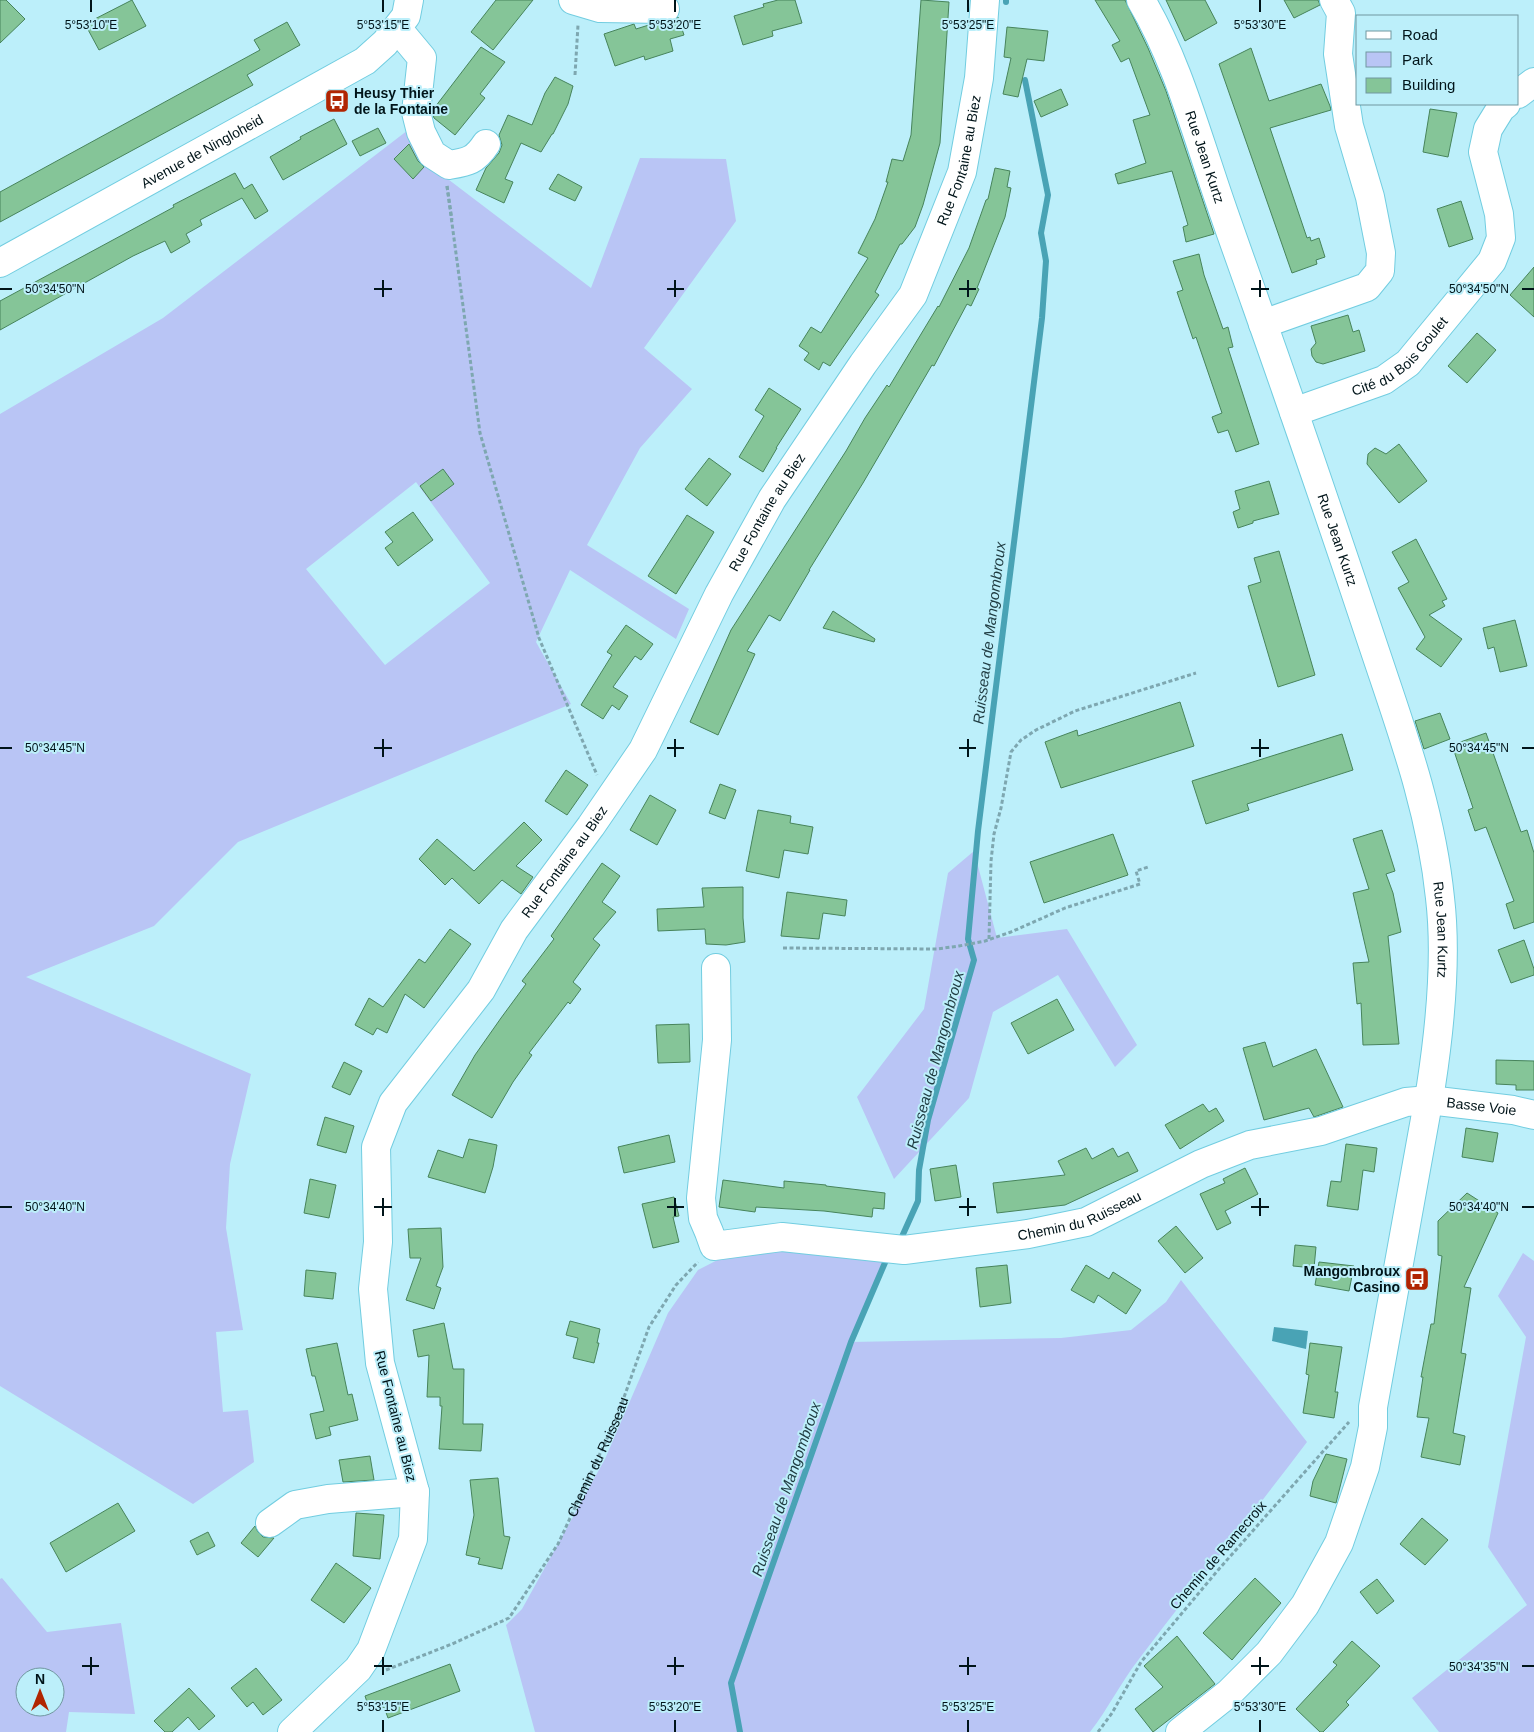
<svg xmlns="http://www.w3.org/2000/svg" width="1534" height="1732" font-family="Arial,sans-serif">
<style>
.green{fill:#b9c5f5;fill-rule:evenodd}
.water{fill:#49a3b5}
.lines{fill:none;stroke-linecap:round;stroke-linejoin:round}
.stream{stroke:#49a3b5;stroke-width:6}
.building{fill:#85c598;stroke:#47845b}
.minor-casing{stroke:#72cde0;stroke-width:30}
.major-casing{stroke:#72cde0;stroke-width:30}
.path{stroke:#7ea7b0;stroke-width:3;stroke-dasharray:4 2.5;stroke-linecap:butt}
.minor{stroke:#fff;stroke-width:28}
.major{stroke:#fff;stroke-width:28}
.ticks{fill:none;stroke:#001419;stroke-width:2}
.labels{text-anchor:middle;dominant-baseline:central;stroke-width:4;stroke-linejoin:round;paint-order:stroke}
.poi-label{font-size:14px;font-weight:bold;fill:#001419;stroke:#bceffa;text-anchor:start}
.street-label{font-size:14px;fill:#001419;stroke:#bceffa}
.water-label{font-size:15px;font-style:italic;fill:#1f3b41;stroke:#bceffa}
.ticks-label{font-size:12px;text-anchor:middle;fill:#001419;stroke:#bceffa;stroke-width:4;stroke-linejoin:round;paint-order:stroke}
</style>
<rect width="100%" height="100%" fill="#bceffa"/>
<!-- green -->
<g class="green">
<path d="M412 127 432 167 591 288 640 158 726 159 736 221 644 348 692 389 640 448 587 545 689 609 676 639 570 570 536 642 571 704 238 842 154 926 26 977 251 1074 230 1164 226 1228 243 1330 216 1332 223 1412 248 1410 254 1462 193 1504 0 1386V414L163 318ZM416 482 490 583 385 665 306 569Z"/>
<path d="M974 851 997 938 1067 929 1137 1045 1115 1067 1058 975 993 1012 969 1098 894 1179 857 1097 924 1009 948 873Z"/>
<path d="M807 1248 887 1258 851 1342 1061 1338 1131 1330 1166 1302 1181 1280 1307 1442C1252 1515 1194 1586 1139 1659 1121 1682 1108 1709 1090 1732H535L506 1625 522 1609 605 1459 668 1313 698 1270 739 1249Z"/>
<path d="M1523 1253 1534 1261V1732H1439L1412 1698 1527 1605 1488 1547 1526 1337 1498 1296Z"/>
<path d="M2 1578 47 1632 121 1623 135 1714 69 1712 66 1732H0V1579ZM25 1677H55V1707H25Z"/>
</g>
<!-- water -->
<path class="water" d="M1274 1327 1308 1331 1306 1349 1272 1341Z"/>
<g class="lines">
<!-- stream -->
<g class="stream">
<path d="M1006 0V2"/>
<path d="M900 1241 918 1201 919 1170 928 1120 974 960 968 939 978 831 1042 318 1046 261 1041 233 1048 195 1025 80"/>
<path d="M740 1732 731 1683 851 1342 887 1258"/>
</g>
</g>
<!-- building -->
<g class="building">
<path d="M0 0H6L25 19 0 43Z"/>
<path d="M132 0 146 26 99 50 85 24Z"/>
<path d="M496 0H533L493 50 471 32Z"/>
<path d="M778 0H795L802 23 772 31 773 36 743 45 734 16 764 7 763 4Z"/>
<path d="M921 0 949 2 940 143 923 205 915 227 902 244H900L875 292 879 295 830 366 823 362 819 370 804 360 809 353 799 346 811 327 821 333 868 258 858 253 875 219 888 182H886L892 159 903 161 911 135Z"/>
<path d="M1095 0H1125L1148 48 1166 91 1214 234 1186 242 1183 227 1188 225 1172 171 1118 184 1115 174 1146 163 1133 120 1150 115 1129 58 1121 62 1112 45 1120 41Z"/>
<path d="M1166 0H1205L1217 23 1185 41Z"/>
<path d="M1284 0H1318L1320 5 1294 18Z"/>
<path d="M678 17 684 35 670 39 673 51 645 60 644 56 615 66 604 34 634 24 636 29 652 24 665 25 673 22Z"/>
<path d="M287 22 300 45 247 75 253 85 0 222V192L260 50 254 40Z"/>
<path d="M1007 27 1048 31 1044 61 1027 59 1018 97 1003 94 1011 58 1004 57Z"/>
<path d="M481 47 505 62 480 94 485 98 455 135 434 118 432 111Z"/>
<path d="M1251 48 1269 101 1321 84 1330 106 1331 110 1270 128 1307 238 1310 237 1311 241 1319 238 1325 257 1316 260 1317 264 1292 273 1219 64Z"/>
<path d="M555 77 573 86 568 104 553 134H552L541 152 521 143 505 179 513 182 504 203 476 190 486 168 499 153 502 145 499 135 508 115 532 125 545 93Z"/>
<path d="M1061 89 1068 105 1041 117 1034 101Z"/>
<path d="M1430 109 1457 113 1448 157 1423 152Z"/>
<path d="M334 119 347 144 283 180 270 157 301 139 300 137Z"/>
<path d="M378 128 386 143 360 156 352 141Z"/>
<path d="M409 144 418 161 424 167 413 179 394 159Z"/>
<path d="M995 168 1010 171 1007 187 1011 188 1005 217 977 288 979 289 971 306 967 304 934 366 932 365 863 483 809 570H810L780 621 769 615 747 651 755 654 718 735 690 722 731 630 846 451 865 418 887 385 889 387 938 306 939 307 969 248 986 200 988 199Z"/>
<path d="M235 173 244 189 252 184 268 211 255 219 242 198 200 220 202 225 186 234 190 242 171 253 165 241 133 256 0 330V301L174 207 173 205Z"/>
<path d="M558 174 582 187 575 201 549 189Z"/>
<path d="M1461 201 1473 239 1449 247 1437 209Z"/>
<path d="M1199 254 1204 275 1223 329 1228 327 1233 347 1228 348 1259 444 1236 452 1228 430 1218 433 1212 417 1222 413 1196 337 1193 339 1177 292 1183 290 1173 261Z"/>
<path d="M1534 267V317L1510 295Z"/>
<path d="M1348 315 1353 332 1359 330 1365 351 1323 364 1316 362 1312 356 1311 349 1316 343 1311 326Z"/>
<path d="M1477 333 1496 350 1467 383 1448 366Z"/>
<path d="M769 388 801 409 776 448H777L763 472 739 457 764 416 755 410Z"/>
<path d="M1399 444 1427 481 1399 503 1367 464 1368 454 1375 448 1386 454Z"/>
<path d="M709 458 731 474 707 506 685 489Z"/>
<path d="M443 469 454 484 431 501 420 486Z"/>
<path d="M1269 481 1279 514 1253 521V523L1238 528 1233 512 1240 509 1235 491Z"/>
<path d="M413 512 433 540 398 566 385 548 393 542 385 532Z"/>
<path d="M687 515 714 532 676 594 648 576Z"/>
<path d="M1416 539 1447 599 1442 601 1445 606 1429 615 1462 639 1441 667 1416 649 1425 637 1398 588 1409 582 1392 552Z"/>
<path d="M1279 551 1315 675 1278 687 1248 586 1261 582 1254 558Z"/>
<path d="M833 611 875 639 874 642 823 628Z"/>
<path d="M1515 620 1527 666 1500 672 1494 647 1488 649 1483 628Z"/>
<path d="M626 625 653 644 641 660 635 656 613 687 628 696 619 710 612 705 603 719 581 705 612 655 607 652Z"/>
<path d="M1180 702 1194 746 1061 788 1045 742 1077 730 1078 736Z"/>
<path d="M1440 713 1450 739 1424 749 1415 721Z"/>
<path d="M1486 733 1521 832 1527 830 1534 853V922L1514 929 1506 904 1514 901 1486 827 1475 831 1468 810 1473 808 1452 745Z"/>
<path d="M1342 734 1353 770 1247 804 1249 810 1206 824 1192 781Z"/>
<path d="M566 770 588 785 567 815 545 801Z"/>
<path d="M720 784 736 790 725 819 709 813Z"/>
<path d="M650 795 676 810 657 845 630 830Z"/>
<path d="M758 810 791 816 790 823 813 827 808 854 784 850 779 878 746 871Z"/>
<path d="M524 822 542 840 516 866 533 877 521 894 502 880 479 904 452 878 445 885 419 859 437 839 474 871Z"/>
<path d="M1382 830 1395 871 1386 874 1393 893 1401 932 1388 936 1399 1044 1363 1045 1361 1003 1357 1004 1353 963 1369 962 1353 893 1369 889 1353 839Z"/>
<path d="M1113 834 1128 875 1044 903 1030 862Z"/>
<path d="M602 863 620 876 602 902 616 912 593 939 600 945 573 982 581 989 570 1004 568 1002 529 1053 532 1055 513 1082 492 1118 452 1095 475 1055 501 1018 526 984 522 981 554 939 551 936Z"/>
<path d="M743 887V918L745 942 726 945 706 944 705 929 658 931 657 909 704 907 702 888Z"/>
<path d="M787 892 847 900 845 916 823 913 819 939 781 936Z"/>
<path d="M450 929 471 944 424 1008 405 994 387 1033 377 1028 373 1035 355 1025 369 998 383 1007 419 959 425 963Z"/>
<path d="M1524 940 1534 969V975L1511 983 1498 950Z"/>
<path d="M1057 999 1074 1030 1028 1054 1011 1023Z"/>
<path d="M689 1024 690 1062 658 1063 656 1025Z"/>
<path d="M1265 1042 1273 1067 1316 1049 1343 1107 1314 1117 1309 1108 1264 1120 1243 1048Z"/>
<path d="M1496 1060 1534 1061V1090H1516V1085L1496 1084Z"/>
<path d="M344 1062 362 1071 350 1095 332 1087Z"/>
<path d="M1203 1104 1209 1112 1216 1108 1224 1121 1180 1149 1165 1125Z"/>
<path d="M325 1117 354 1126 346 1153 317 1145Z"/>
<path d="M1466 1128 1498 1133 1493 1162 1462 1157Z"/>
<path d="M669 1135 675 1162 624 1173 618 1147Z"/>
<path d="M469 1139 497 1145 493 1167 485 1193 428 1177 438 1150 463 1158Z"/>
<path d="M1346 1144 1377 1148 1374 1172 1363 1170 1358 1210 1327 1206 1331 1181 1341 1182Z"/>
<path d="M1086 1148 1092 1159 1113 1148 1118 1157 1128 1152 1138 1171 1065 1205 997 1213 993 1183 1065 1175 1058 1161Z"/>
<path d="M956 1165 961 1197 935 1201 930 1169Z"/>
<path d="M1245 1168 1258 1194 1225 1211 1231 1223 1217 1230 1200 1194 1225 1183 1223 1179Z"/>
<path d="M310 1179 336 1185 329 1218 304 1213Z"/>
<path d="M723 1180 784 1188V1181L826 1185V1186L885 1193 884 1209 873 1208 872 1217 824 1211 756 1207 755 1212 719 1207Z"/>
<path d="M1467 1193 1498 1213 1464 1287 1471 1288 1461 1353 1466 1354 1453 1433 1465 1436 1460 1465 1421 1457 1429 1418 1417 1417 1423 1377H1421L1431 1324H1434L1442 1256 1438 1255V1221Z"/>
<path d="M674 1197 679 1216 673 1217 679 1242 653 1248 642 1204Z"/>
<path d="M1176 1226 1203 1258 1185 1273 1158 1241Z"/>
<path d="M441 1228 443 1267 436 1286 441 1288 434 1309 406 1300 421 1258H410L408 1229Z"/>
<path d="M1295 1245 1316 1247 1314 1268 1293 1266Z"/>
<path d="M1319 1262 1354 1266 1349 1291 1315 1285Z"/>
<path d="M1007 1265 1011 1303 980 1307 976 1268Z"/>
<path d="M1086 1265 1109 1279 1113 1272 1141 1290 1126 1314 1098 1295 1094 1303 1071 1290Z"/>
<path d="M306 1270 336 1273 333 1299 304 1296Z"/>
<path d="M570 1321 600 1329 597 1343H599L594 1363 573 1358 578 1338 566 1335Z"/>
<path d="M444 1323 453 1369H464L463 1424H483L481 1451 439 1449 442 1406H440V1397H427L429 1355 418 1357 413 1330Z"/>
<path d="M337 1343 348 1395 352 1394 358 1420 329 1427 331 1435 316 1439 310 1414 324 1411 315 1376H312L306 1349Z"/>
<path d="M1310 1343 1342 1347 1335 1392H1338L1334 1418 1303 1413 1309 1375 1306 1374Z"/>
<path d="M1326 1454 1347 1459 1336 1503 1310 1496 1313 1481Z"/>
<path d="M370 1456 374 1480 343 1482 339 1460Z"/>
<path d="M498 1478 504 1536 510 1537 502 1569 478 1564 480 1558 466 1555 474 1515 470 1480Z"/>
<path d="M118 1503 135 1531 66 1572 50 1543Z"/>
<path d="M356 1513 384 1515 380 1559 353 1556Z"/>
<path d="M1422 1518 1448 1540 1425 1565 1400 1544Z"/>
<path d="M255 1526 258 1532 263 1537 274 1538 258 1557 241 1543Z"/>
<path d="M208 1532 215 1546 197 1555 190 1541Z"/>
<path d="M336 1563 371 1588 344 1623 311 1600Z"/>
<path d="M1255 1578 1281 1603 1232 1660 1203 1633Z"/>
<path d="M1377 1579 1394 1601 1377 1614 1360 1592Z"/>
<path d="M1177 1636 1215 1684 1153 1732 1135 1709 1163 1687 1144 1666Z"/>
<path d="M1352 1641 1380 1666 1346 1702 1349 1705 1323 1732H1320L1296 1709 1337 1665 1333 1662Z"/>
<path d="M450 1664 460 1691 388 1718 384 1707 370 1711 365 1696Z"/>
<path d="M256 1668 282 1700 263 1715 253 1702 247 1707 231 1688Z"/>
<path d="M189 1688 215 1716 199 1730 188 1717 172 1732H165L154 1721Z"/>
</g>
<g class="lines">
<defs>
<g id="minor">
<path d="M573 0 600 8 665 9"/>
<path d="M397 28 422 58 416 112 421 132 432 154 449 165C467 162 475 161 486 144"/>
<path d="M1518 94 1534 82"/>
<path id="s2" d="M0 263 365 61 385 43 406 16 409 0"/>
<path d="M1263 324 1367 287 1380 271 1381 253 1370 197 1349 126 1338 54 1341 13 1334 0"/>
<path id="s3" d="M1294 412 1384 380 1408 363 1492 261 1501 238 1499 214 1483 152 1488 129 1501 108 1506 104"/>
<path id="s4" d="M716 968 717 1040 701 1198 703 1218 709 1232 714 1246 782 1237 904 1250 1028 1234 1086 1222 1201 1164 1250 1145 1321 1131 1406 1102 1429 1100 1513 1110 1534 1115"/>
<path d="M270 1523 295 1505 328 1499 415 1492"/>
<path id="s5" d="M292 1732 358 1669 371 1650 413 1539 415 1492 380 1363 373 1289 378 1242 376 1147 393 1103 481 990 514 930 591 826 643 750 719 594 772 499 863 364 913 295 962 172 979 78 985 0"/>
</g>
<g id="major">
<path id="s6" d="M1141 0C1173 54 1191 115 1211 175 1225 218 1241 261 1256 304 1296 417 1335 531 1373 645 1401 729 1431 809 1440 898 1447 957 1440 1027 1431 1086L1373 1407V1427L1365 1467 1339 1543 1305 1605 1269 1653 1229 1693 1180 1732"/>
</g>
</defs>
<!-- minor casing -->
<use href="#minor" class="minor-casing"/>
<!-- major casing -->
<use href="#major" class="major-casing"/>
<!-- path -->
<g class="path">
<path d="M575 75 578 25"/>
<path d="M447 186 480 433 539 638 597 775"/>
<path d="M447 186 452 220"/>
<path d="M989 939 991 861 994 834 1001 808 1011 752 1021 740 1036 730 1075 711 1196 673"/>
<path d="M783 948 937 949 959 946 985 941 1011 932 1065 908 1140 884 1136 871 1148 867"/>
<path id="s1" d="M386 1670 452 1644 509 1618 558 1544 617 1417 649 1327 676 1285 698 1262"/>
<path d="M1098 1732 1112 1713 1141 1662 1219 1569 1349 1422"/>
</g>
<!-- minor -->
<use href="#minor" class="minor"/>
<!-- major -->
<use href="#major" class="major"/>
</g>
<!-- ticks -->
<path class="ticks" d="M91 0V12M383 0V12M675 0V12M968 0V12M1260 0V12M383 280V297M675 280V297M968 280V297M1260 280V297M0 289H12M374 289H392M667 289H684M959 289H976M1251 289H1269M1522 289H1534M383 739V757M675 739V757M968 739V757M1260 739V757M0 748H12M374 748H392M667 748H684M959 748H976M1251 748H1269M1522 748H1534M383 1198V1216M675 1198V1216M968 1198V1216M1260 1198V1216M0 1207H12M374 1207H392M667 1207H684M959 1207H976M1251 1207H1269M1522 1207H1534M91 1657V1675M383 1657V1675M675 1657V1675M968 1657V1675M1260 1657V1675M82 1666H99M374 1666H392M667 1666H684M959 1666H976M1251 1666H1269M1522 1666H1534M383 1720V1732M675 1720V1732M968 1720V1732M1260 1720V1732"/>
<!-- icons -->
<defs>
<symbol id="bus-square" viewBox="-11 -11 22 22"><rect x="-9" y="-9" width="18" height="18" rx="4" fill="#b12502" stroke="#bceffa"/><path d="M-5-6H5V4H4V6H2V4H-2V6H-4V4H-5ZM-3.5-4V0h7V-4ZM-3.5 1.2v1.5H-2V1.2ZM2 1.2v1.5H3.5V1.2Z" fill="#fff"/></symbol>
</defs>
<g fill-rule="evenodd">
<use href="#bus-square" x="323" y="87" width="28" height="28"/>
<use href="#bus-square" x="1403" y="1265" width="28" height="28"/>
</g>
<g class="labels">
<!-- poi labels -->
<g class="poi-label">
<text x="354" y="93">Heusy Thier<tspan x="354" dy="16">de la Fontaine</tspan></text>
<text x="1400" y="1271" text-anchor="end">Mangombroux<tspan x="1400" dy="16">Casino</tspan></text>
</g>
<!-- street labels -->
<g class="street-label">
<text stroke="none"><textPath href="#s2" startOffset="231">Avenue de Ningloheid</textPath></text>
<text stroke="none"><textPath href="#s6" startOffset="170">Rue Jean Kurtz</textPath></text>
<text stroke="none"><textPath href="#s5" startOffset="1784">Rue Fontaine au Biez</textPath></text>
<text stroke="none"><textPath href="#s3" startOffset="122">Cité du Bois Goulet</textPath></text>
<text stroke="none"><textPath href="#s5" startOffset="1379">Rue Fontaine au Biez</textPath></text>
<text stroke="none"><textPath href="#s6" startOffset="575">Rue Jean Kurtz</textPath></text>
<text stroke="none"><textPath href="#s5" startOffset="974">Rue Fontaine au Biez</textPath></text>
<text stroke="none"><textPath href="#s6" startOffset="980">Rue Jean Kurtz</textPath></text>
<text stroke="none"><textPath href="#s4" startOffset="1076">Basse Voie</textPath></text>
<text stroke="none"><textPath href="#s4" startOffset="652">Chemin du Ruisseau</textPath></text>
<text transform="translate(396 1416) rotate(76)">Rue Fontaine au Biez</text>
<text stroke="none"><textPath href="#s1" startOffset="318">Chemin du Ruisseau</textPath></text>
<text transform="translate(1218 1555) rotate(-49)">Chemin de Ramecroix</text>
</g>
<!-- water labels -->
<g class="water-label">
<text transform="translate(989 633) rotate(-83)">Ruisseau de Mangombroux</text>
<text transform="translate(935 1060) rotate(-75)">Ruisseau de Mangombroux</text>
<text transform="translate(786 1489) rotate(-71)">Ruisseau de Mangombroux</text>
</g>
</g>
<g class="ticks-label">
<text x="91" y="29">5°53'10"E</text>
<text x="383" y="29">5°53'15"E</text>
<text x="675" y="29">5°53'20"E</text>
<text x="968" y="29">5°53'25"E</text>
<text x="1260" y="29">5°53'30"E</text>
<text x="55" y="293">50°34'50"N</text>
<text x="1479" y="293">50°34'50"N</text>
<text x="55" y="752">50°34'45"N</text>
<text x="1479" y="752">50°34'45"N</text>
<text x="55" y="1211">50°34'40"N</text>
<text x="1479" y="1211">50°34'40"N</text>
<text x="1479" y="1671">50°34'35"N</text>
<text x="383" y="1711">5°53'15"E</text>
<text x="675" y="1711">5°53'20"E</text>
<text x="968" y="1711">5°53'25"E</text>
<text x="1260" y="1711">5°53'30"E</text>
</g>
<!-- legend -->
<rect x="1356" y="15" width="162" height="90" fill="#bceffa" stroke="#7197a0"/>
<rect x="1366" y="31" width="25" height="8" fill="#ffffff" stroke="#7197a0"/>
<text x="1402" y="40" font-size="15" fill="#001419">Road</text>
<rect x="1366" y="52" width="25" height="15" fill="#b9c5f5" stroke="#7197a0"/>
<text x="1402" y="65" font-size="15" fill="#001419">Park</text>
<rect x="1366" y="78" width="25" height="15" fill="#85c598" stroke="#7197a0"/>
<text x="1402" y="90" font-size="15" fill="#001419">Building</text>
<!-- north arrow -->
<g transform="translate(40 1692)"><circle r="24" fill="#bceffa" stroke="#7197a0"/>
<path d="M0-4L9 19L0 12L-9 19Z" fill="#b12502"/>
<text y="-8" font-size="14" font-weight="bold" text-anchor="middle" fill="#001419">N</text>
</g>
</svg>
